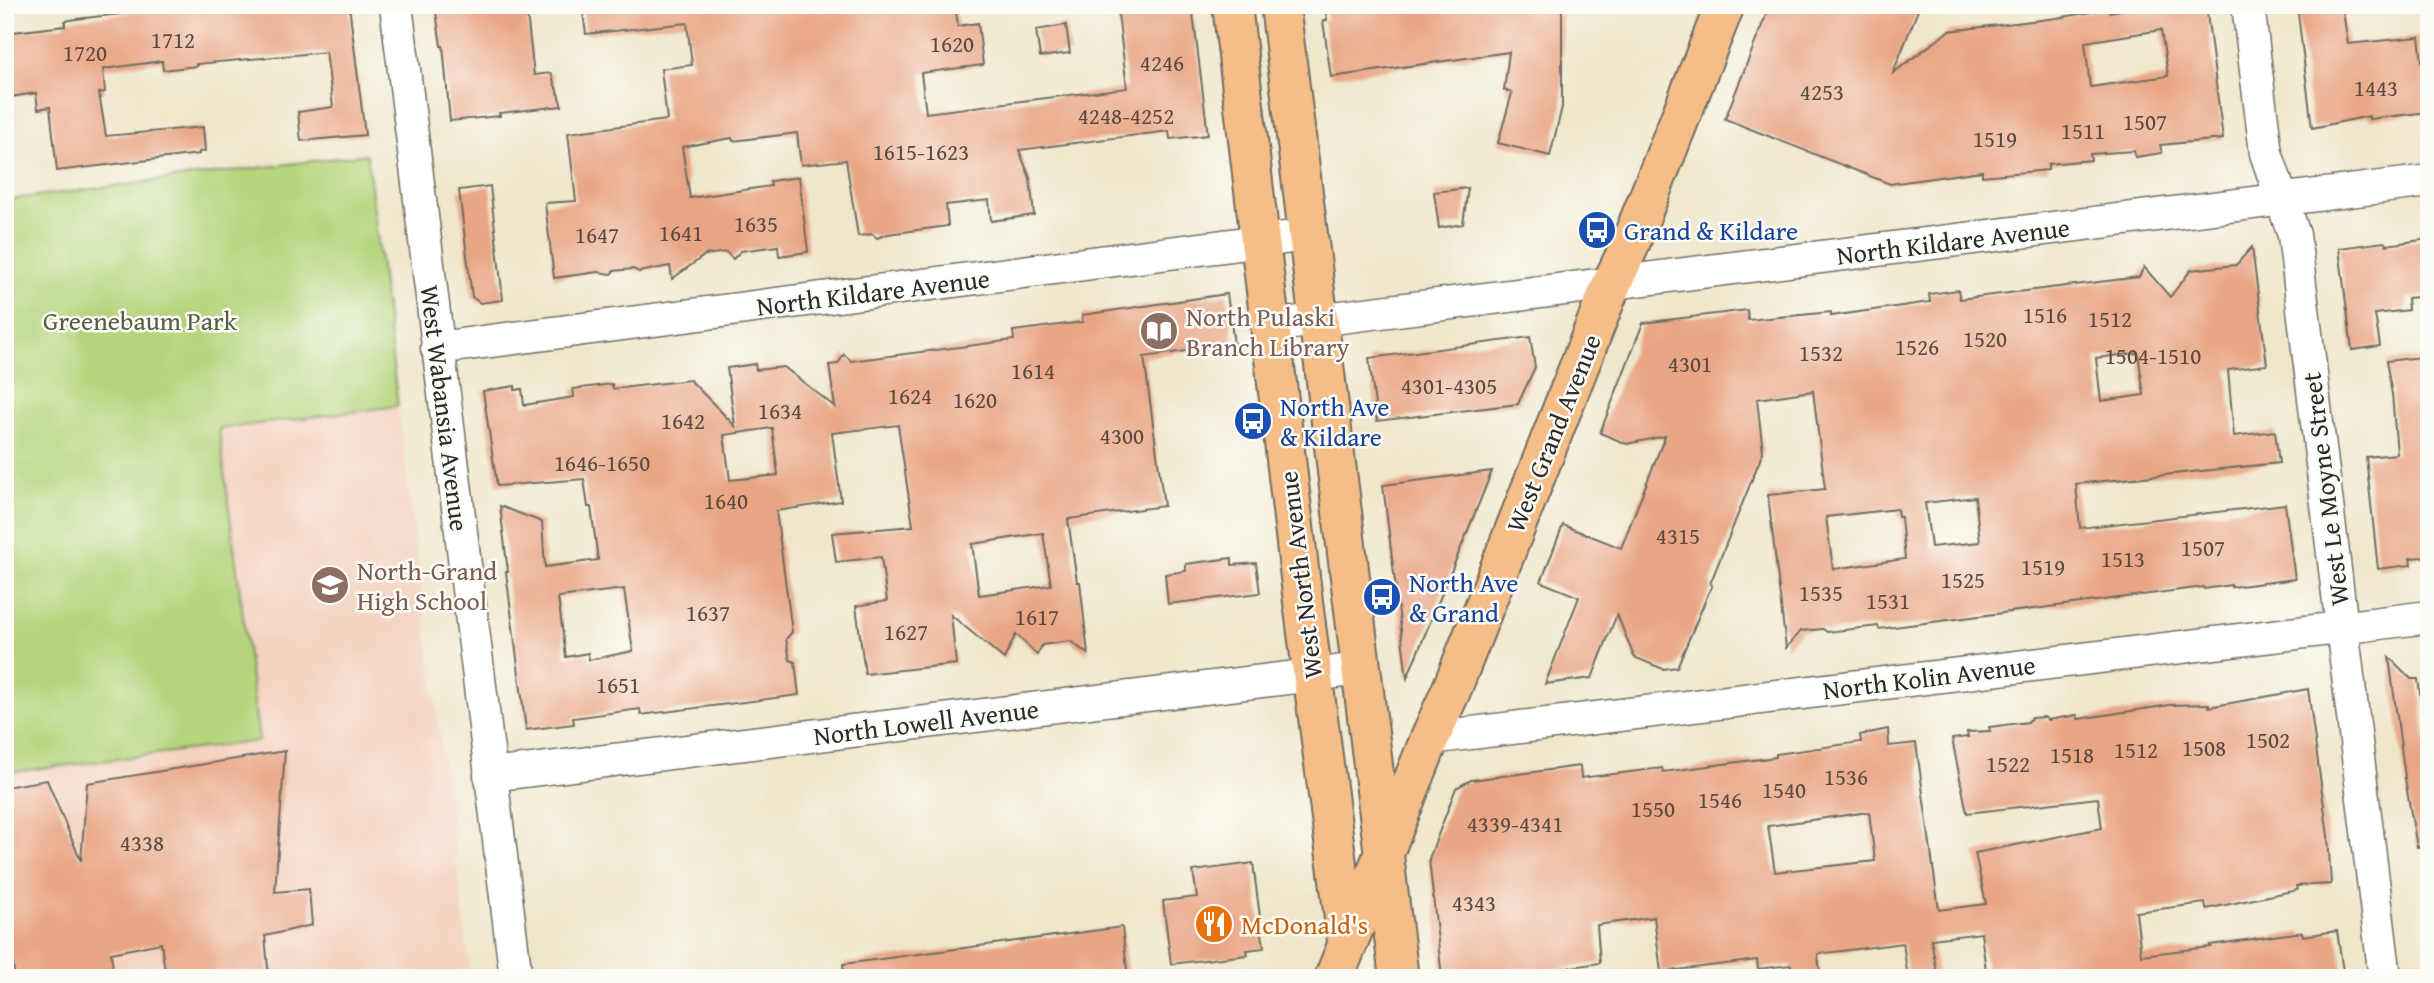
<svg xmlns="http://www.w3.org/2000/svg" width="2434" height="983" font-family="'Gentium Book Plus',serif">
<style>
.built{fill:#f4d3c0}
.green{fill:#b5d47b;stroke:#708053;stroke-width:2}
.building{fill:#e9a685;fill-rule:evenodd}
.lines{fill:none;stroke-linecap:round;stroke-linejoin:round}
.minor-casing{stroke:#706d63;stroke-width:35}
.major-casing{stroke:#706d63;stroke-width:42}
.minor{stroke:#fff;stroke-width:32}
.major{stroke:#f6be87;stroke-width:38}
.labels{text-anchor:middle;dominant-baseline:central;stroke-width:5;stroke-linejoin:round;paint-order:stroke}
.number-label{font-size:23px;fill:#5a4a42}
.transit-label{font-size:26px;fill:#164399;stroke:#fdfcf7;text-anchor:start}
.street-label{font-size:26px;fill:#2b2b2b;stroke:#fdfcf7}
.education-label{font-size:26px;fill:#785e54;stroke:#fdfcf7;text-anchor:start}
.park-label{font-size:26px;fill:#545e43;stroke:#fdfcf7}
.food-label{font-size:26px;fill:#c56008;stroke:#fdfcf7;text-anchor:start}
</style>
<rect width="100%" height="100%" fill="#fdfcf7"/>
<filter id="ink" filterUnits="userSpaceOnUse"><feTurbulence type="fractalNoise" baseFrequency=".0143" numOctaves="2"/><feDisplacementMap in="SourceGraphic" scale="14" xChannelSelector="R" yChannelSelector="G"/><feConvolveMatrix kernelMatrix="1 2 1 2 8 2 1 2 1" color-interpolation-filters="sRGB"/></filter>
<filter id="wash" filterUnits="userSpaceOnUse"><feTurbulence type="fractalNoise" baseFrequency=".00686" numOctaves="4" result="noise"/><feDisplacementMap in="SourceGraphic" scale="28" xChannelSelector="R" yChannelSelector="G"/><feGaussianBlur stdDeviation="1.57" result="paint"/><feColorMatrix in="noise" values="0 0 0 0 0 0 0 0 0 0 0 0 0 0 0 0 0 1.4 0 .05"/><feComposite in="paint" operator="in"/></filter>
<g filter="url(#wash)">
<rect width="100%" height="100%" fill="#efe7cb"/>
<!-- built -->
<path class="built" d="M398 406 471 978H5V773L259 741 219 429Z"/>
<!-- green -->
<path class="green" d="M367 154 398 406 219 429 259 741 5 773V200Z"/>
<g id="blocks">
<!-- building -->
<g class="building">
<path d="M198 5H349L365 135 301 141 298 112 333 107 326 52 196 64 197 66 163 70 162 61 103 69 105 92 99 93 106 136 203 127 205 151 199 152V154L57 171 50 107 38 109 36 93 10 97 8 86 5 87V33L65 26V21L76 19Z"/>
<path d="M435 5H526L534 75 551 73 562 106 499 113 500 116 450 121 443 46H441Z"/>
<path d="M582 5H955L958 26 978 23 983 65 921 73 926 113 1127 88 1117 5H1192L1208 135 1170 139 1169 131 1019 150 1030 178 1034 215 991 221 989 200 946 205 948 226 888 234 877 238 872 234 858 236 846 160 801 165 797 133 733 141 732 138 682 147 690 198 771 186 770 181 799 177 808 252 779 256 778 246 741 251 733 259 726 252 705 255 672 279 670 266 639 272 633 269 614 271 611 274 598 272 554 278 545 203 576 201 568 133 667 120 661 69 692 65 687 23 586 34Z"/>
<path d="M1325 5H1562V107L1550 156 1498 143 1512 93 1504 90 1509 52 1331 77 1323 21 1327 20Z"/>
<path d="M1770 5H1920L1893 73 1949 31 2057 18 2109 9V12L2153 5H2206L2223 139 2160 145 2162 153 2135 157 2134 151 2090 154 2091 160 2048 164V170L1982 176V171L1890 184 1725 119ZM2161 30 2168 76 2090 87 2085 42Z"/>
<path d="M2297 5H2342L2348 44 2419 37 2428 112 2369 119V116L2312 128Z"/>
<path d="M1066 25 1070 53 1040 57 1036 30Z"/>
<path d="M490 186 503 300 480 303 472 297 459 190Z"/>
<path d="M1468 188 1463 224 1439 228 1434 192Z"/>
<path d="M2429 239V296L2407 298 2408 310 2375 314 2380 346 2352 350 2339 248 2384 242 2387 245Z"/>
<path d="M2252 247 2267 365 2228 370 2234 436 2275 431 2279 463 2076 484 2080 528 2285 504 2295 579 2231 587V585L2204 589 2203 587 1879 629 1878 626 1827 632 1823 629 1801 631 1786 648 1768 495 1825 489 1813 391 1757 399 1763 452 1710 584 1712 585 1677 667 1663 669 1634 657 1617 614 1592 678 1545 684 1579 597 1541 582 1563 525 1621 548 1665 436 1627 444 1600 433 1643 323 1747 310 1748 320 1831 312V316L1930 302 1929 294 1958 290 1960 299 2139 277 2144 267 2170 297 2191 270 2236 265ZM2138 353 2144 395 2101 401 2096 358ZM1975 497 1980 542 1931 547 1925 503ZM1897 509 1898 517H1901L1905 559 1833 569 1826 517Z"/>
<path d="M1227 294 1234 344 1144 357 1164 506 1068 519 1077 582H1080L1088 654 1070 641 1042 645 1037 655 1016 634 1004 659 951 615 956 664 865 674 856 606 887 601 881 557 836 562 832 533 913 526 898 425 832 433 841 501 776 511 792 632 786 639 790 660 795 662 799 695 641 715 640 709 573 718 574 724 526 730 506 572H508L500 506 542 522 545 567 598 560 591 507H588L584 479 497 486 483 391 515 386V390L522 389 524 405 574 397 573 389 612 384 613 389 690 380 735 426 727 368 755 364 756 370 784 367 835 407 829 365 838 364 844 354 851 361 1014 340 1013 331 1083 322 1082 315ZM772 428 778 475 730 480 724 435ZM1043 533 1051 585 979 595 972 544ZM624 589 633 651 589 660 588 653 566 657 558 597Z"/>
<path d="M1530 337 1535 367 1518 404 1377 421 1369 358Z"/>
<path d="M2429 356V549L2423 557 2410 558 2411 565 2378 569 2366 457 2397 454 2392 394 2386 361Z"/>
<path d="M1492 471 1462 545 1407 678 1383 485Z"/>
<path d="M1232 558V565L1256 563 1260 593 1168 604 1165 574 1186 571V564Z"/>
<path d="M2389 657 2411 679H2418L2429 757V846L2417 847 2406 785Z"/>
<path d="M2308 689 2328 836 2331 884 2296 886 2297 890 2206 909 2205 903 2136 912 2141 955 2211 947 2210 945 2302 932 2303 936 2337 931 2344 978H1987L1981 933 1931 939 1938 978H1908L1903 943 1818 954 1820 974 1793 978 1791 965 1758 969 1757 960 1661 972 1654 917 1597 925 1600 963 1498 978H1442L1429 859 1456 788 1471 780 1580 766 1581 778 1662 768 1663 772 1776 757V754L1861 742 1860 735 1888 729 1889 746 1916 743 1939 910 1986 904 1975 853 2102 828 2098 798 1967 813 1952 739 1968 737 1967 732 1990 731 1989 727 2028 722 2031 718 2044 717 2048 720 2077 715 2078 719 2170 705 2209 704V707ZM1869 812 1875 861 1775 872 1768 826Z"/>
<path d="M285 751 275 892 309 889 312 925 265 936 269 978H166L161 943 111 953 114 978H15L12 957 5 959V787L47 780 81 861 87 783Z"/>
<path d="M1253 863 1264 948 1247 950 1248 955 1171 964 1163 901 1197 897 1193 871Z"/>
<path d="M1122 927 1128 978H844L843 964Z"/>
</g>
</g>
</g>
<g filter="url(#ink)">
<use href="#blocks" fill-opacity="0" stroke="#706d63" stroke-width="2"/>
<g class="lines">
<defs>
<g id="minor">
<path d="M396 5 516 978"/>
<path d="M2248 5 2266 153 2294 235 2385 978"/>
<path d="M1269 326 2429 181"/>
<path d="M437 348 1308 235"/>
<path d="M1430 738 2429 617"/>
<path d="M490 775 1361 669"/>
</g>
<g id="major">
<path d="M1232 5 1303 602 1347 941"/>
<path d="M1280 5 1399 978"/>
<path d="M1334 978 1430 738 1453 686 1612 283 1628 249 1725 5"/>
</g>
</defs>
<!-- minor casing -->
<use href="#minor" class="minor-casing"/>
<!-- major casing -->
<use href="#major" class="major-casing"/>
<!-- minor -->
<use href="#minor" class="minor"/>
<!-- major -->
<use href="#major" class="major"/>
</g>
</g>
<!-- icons -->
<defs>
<symbol id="bus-disc" viewBox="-11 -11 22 22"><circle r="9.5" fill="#1a4fb4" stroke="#fdfcf7"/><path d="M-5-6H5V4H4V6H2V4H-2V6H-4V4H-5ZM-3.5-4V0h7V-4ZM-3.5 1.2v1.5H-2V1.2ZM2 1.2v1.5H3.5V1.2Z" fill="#fff"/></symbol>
<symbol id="library-disc" viewBox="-11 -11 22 22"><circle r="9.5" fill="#8d6e63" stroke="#fdfcf7"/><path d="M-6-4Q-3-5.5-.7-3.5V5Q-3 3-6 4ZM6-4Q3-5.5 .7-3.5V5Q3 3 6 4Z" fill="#fff"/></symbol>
<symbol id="school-disc" viewBox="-11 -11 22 22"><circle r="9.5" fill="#8d6e63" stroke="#fdfcf7"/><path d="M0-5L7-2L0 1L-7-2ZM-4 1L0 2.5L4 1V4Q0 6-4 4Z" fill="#fff"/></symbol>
<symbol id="restaurant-disc" viewBox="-11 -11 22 22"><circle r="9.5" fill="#e8710a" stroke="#fdfcf7"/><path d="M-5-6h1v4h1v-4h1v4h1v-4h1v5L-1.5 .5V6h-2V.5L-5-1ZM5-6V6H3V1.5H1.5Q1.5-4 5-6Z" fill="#fff"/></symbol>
</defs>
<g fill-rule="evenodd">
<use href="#bus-disc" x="1575" y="208" width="44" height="44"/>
<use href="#library-disc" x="1137" y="309" width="44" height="44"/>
<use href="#bus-disc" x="1231" y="399" width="44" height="44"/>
<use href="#school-disc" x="308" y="563" width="44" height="44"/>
<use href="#bus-disc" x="1360" y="575" width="44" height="44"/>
<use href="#restaurant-disc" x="1192" y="902" width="44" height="44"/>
</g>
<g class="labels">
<!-- number labels -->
<g class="number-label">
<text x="173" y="39">1712</text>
<text x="952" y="43">1620</text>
<text x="85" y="52">1720</text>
<text x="1162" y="62">4246</text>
<text x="2376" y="87">1443</text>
<text x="1822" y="91">4253</text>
<text x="1126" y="115">4248-4252</text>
<text x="2145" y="121">1507</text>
<text x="2083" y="130">1511</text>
<text x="1995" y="138">1519</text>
<text x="921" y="151">1615-1623</text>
<text x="756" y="223">1635</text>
<text x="681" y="232">1641</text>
<text x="597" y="234">1647</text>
<text x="2045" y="314">1516</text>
<text x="2110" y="318">1512</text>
<text x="1985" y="338">1520</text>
<text x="1917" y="346">1526</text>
<text x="1821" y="352">1532</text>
<text x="2153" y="355">1504-1510</text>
<text x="1690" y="363">4301</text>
<text x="1033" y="370">1614</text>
<text x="1449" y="385">4301-4305</text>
<text x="910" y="395">1624</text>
<text x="975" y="399">1620</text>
<text x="780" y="410">1634</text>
<text x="683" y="420">1642</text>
<text x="1122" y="435">4300</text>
<text x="602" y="462">1646-1650</text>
<text x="726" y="500">1640</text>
<text x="1678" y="535">4315</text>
<text x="2203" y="547">1507</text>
<text x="2123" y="558">1513</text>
<text x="2043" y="566">1519</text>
<text x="1963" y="579">1525</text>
<text x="1821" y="592">1535</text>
<text x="1888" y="600">1531</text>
<text x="708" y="612">1637</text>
<text x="1037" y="616">1617</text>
<text x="906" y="631">1627</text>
<text x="618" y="684">1651</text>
<text x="2268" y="739">1502</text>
<text x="2204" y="747">1508</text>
<text x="2136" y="749">1512</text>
<text x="2072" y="754">1518</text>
<text x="2008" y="763">1522</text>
<text x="1846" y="776">1536</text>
<text x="1784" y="789">1540</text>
<text x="1720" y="799">1546</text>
<text x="1653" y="808">1550</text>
<text x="1515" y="823">4339-4341</text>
<text x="142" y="842">4338</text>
<text x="1474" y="902">4343</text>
</g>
<!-- transit labels -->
<g class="transit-label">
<text x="1624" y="230">Grand &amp; Kildare</text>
<text x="1280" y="406">North Ave<tspan x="1280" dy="30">&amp; Kildare</tspan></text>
<text x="1409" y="582">North Ave<tspan x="1409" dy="30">&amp; Grand</tspan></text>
</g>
<!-- street labels -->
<g class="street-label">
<text transform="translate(1953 241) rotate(-7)">North Kildare Avenue</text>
<text transform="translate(873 292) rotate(-7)">North Kildare Avenue</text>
<text transform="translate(445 408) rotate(83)">West Wabansia Avenue</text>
<text transform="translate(1553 433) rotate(-68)">West Grand Avenue</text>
<text transform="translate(2325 489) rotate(-97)">West Le Moyne Street</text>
<text transform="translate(1300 575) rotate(-97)">West North Avenue</text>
<text transform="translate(1929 677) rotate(-7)">North Kolin Avenue</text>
<text transform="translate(926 722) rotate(-7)">North Lowell Avenue</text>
</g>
<!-- education labels -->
<g class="education-label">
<text x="1186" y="316">North Pulaski<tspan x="1186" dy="30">Branch Library</tspan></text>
<text x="357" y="570">North-Grand<tspan x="357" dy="30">High School</tspan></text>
</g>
<!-- park labels -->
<g class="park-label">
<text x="140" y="320">Greenebaum Park</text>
</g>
<!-- food labels -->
<g class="food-label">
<text x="1241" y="924">McDonald's</text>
</g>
</g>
<!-- margin -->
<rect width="2434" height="983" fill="none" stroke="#fdfcf7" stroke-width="28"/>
</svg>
